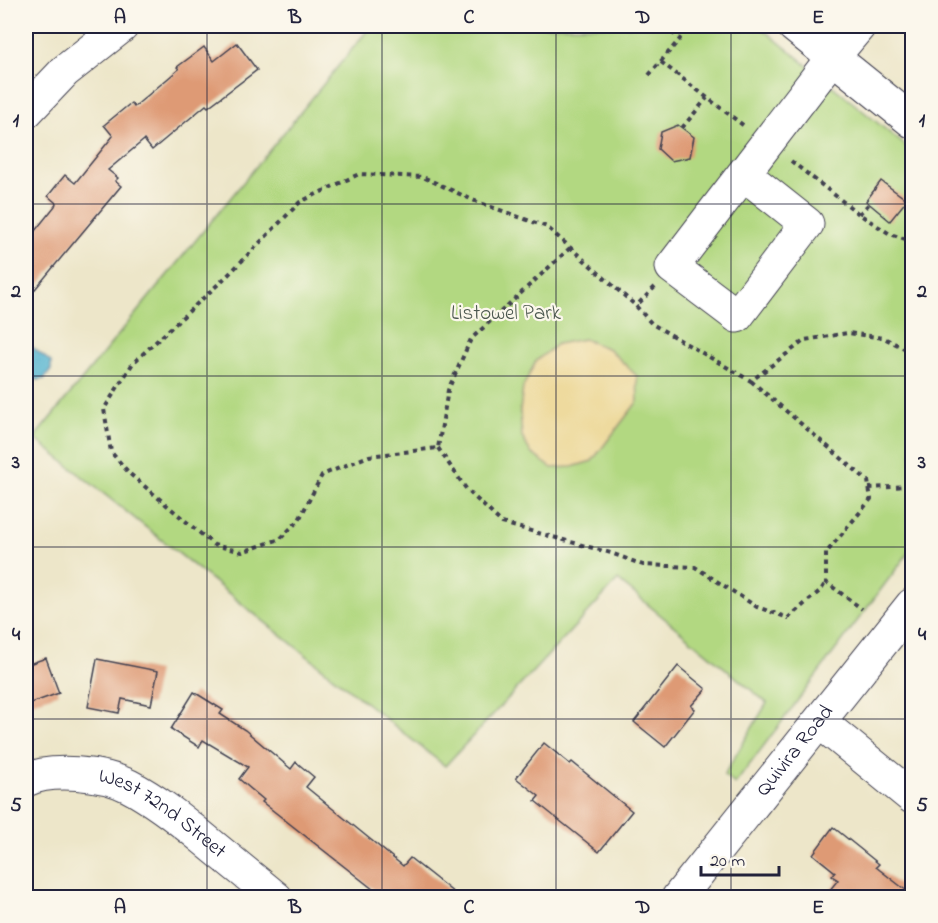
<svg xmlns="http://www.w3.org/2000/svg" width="938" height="923" font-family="'Indie Flower',sans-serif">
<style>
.green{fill:#b2d881;stroke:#6a7d5e;stroke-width:1.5}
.sand{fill:#eeda9e;stroke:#887e6c;stroke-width:1.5}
.water{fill:#52b3d0;stroke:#3a6a86;stroke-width:1.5}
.building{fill:#de9a75}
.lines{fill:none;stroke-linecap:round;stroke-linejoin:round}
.minor-casing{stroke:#403f50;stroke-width:35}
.major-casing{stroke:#403f50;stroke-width:35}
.path{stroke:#403f50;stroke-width:4;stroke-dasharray:4.5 4.5;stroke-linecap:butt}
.minor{stroke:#fff;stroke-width:33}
.major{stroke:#fff;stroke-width:33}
.grid{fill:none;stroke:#22223b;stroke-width:1.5;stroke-opacity:0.55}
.labels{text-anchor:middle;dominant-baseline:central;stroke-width:4.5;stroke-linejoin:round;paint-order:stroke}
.park-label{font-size:21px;fill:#4d5950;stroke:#fbf7ec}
.street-label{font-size:21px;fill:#22223b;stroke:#fbf7ec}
.neatline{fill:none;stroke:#22223b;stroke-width:2}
.grid-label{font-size:20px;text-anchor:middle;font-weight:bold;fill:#22223b}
</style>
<rect width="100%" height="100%" fill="#fbf7ec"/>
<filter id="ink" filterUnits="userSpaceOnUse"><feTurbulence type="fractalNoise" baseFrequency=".0167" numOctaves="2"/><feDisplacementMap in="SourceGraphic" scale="12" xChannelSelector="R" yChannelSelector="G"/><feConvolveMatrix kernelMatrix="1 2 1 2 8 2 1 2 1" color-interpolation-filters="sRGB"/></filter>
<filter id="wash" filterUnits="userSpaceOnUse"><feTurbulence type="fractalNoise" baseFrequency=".008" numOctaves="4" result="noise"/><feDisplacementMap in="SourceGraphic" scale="24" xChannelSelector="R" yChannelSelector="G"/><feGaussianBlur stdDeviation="1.35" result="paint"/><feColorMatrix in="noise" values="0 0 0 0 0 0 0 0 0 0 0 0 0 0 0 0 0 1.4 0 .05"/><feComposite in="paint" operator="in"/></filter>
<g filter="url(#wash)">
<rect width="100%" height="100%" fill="#ede6c9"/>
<!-- green -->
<path class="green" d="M371 26H759L912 151V548L735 784 724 775 767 703 618 580 445 766 34 438Z"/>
<!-- sand -->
<path class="sand" d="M584 339 609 349 637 376 638 401 592 461 572 467 552 468 531 453 522 437 520 411 523 387 536 361 557 344Z"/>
<!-- water -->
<path class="water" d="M26 342 51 362V370L44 379 37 380 26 371Z"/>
<g id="blocks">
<!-- building -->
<g class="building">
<path d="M237 43 257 70 208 107 206 105 152 150 144 140 108 170 118 178 115 181 121 186 26 300V242L55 206 56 203 48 196 65 175 75 183 113 136 104 125 131 103 134 107 179 69 177 67 204 47 214 61Z"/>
<path d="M678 125 694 137 690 157 671 161 658 149 661 132Z"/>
<path d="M881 181 907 200 890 221 866 201Z"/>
<path d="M46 658 59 693 26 705V665Z"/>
<path d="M97 659 158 671 151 705 122 699 119 713 88 707Z"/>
<path d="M678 666 706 689 691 706 695 709 665 747 634 722Z"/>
<path d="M194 692 223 710 220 714 245 730 291 769 296 762 314 777 306 787 403 866 410 858 459 897H383L262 802 264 800 239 779 248 767 203 740 199 747 171 729Z"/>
<path d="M544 743 570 764 572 762 632 811 599 852 535 801 539 796 516 778Z"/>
<path d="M833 827 879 864 876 867 912 895V897H824L838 880 832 876 835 872 813 854Z"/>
</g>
</g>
</g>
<g filter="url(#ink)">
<use href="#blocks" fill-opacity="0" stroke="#403f50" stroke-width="1.5"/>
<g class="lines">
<defs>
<g id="minor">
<path d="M794 26 912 121"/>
<path d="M26 112 65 71 122 26"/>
<path d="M744 174 807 224 737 316 672 267 833 57 859 26"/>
<path d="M820 722 912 797"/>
<path id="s1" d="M26 780C52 768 103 773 129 786 156 800 181 820 204 839 228 859 252 878 276 898"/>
</g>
<g id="major">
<path id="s2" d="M678 898 912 605"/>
</g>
</defs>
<!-- minor casing -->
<use href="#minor" class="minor-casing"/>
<!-- major casing -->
<use href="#major" class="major-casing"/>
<!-- path -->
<g class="path">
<path d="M661 62 744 126"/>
<path d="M649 75 680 39 664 26"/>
<path d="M682 128 707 98"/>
<path d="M791 161 859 214 890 234 912 241"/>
<path d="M859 214 869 204"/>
<path d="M570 248 471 339 448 390 438 448 369 456 322 475 299 520 280 539 242 552 214 545 130 474 111 452 104 409 133 363 227 276 300 202 359 174 423 177 475 201 547 227 636 306"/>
<path d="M655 287 636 306 652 324 751 381 805 340 848 333 884 338 912 352"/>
<path d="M751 381 868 481 871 499 826 553V582L862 609"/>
<path d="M438 448 467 490 502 523 611 553 643 565 695 567 757 607 788 618 821 590 826 582"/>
<path d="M869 488 912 486"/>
</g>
<!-- minor -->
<use href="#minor" class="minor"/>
<!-- major -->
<use href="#major" class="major"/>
</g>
</g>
<!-- grid -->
<path class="grid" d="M207 26V898M382 26V898M556 26V898M731 26V898M26 204H912M26 376H912M26 547H912M26 719H912"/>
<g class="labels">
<!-- park labels -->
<g class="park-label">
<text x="506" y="314">Listowel Park</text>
</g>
<!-- street labels -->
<g class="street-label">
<text stroke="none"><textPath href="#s2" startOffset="188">Quivira Road</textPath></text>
<text stroke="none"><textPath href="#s1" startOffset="148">West 72nd Street</textPath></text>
</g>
</g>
<!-- margin -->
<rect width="938" height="923" fill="none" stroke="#fbf7ec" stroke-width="66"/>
<!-- scale -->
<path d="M701 866v9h78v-9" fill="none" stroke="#22223b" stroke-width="3"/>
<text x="710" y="866" font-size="18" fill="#22223b" stroke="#fbf7ec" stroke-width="4.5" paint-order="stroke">20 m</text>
<rect x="33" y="33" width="872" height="857" class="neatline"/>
<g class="grid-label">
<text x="120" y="23">A</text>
<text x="295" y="23">B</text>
<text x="469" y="23">C</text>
<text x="643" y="23">D</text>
<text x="818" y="23">E</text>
<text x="16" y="126">1</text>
<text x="922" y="126">1</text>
<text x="16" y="297">2</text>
<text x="922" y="297">2</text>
<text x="16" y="468">3</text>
<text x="922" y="468">3</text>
<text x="16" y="640">4</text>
<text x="922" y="640">4</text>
<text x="16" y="811">5</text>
<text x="922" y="811">5</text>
<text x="120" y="913">A</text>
<text x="295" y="913">B</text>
<text x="469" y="913">C</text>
<text x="643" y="913">D</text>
<text x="818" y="913">E</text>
</g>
</svg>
